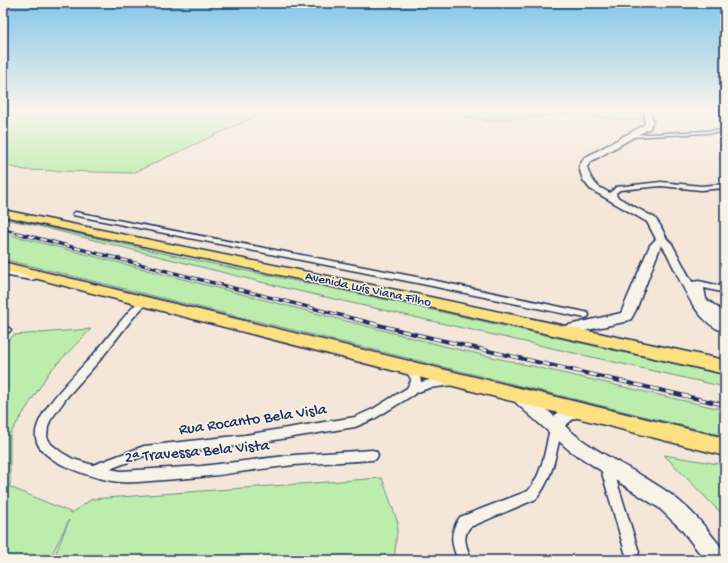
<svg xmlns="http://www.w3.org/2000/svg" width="728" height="563" font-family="'Gochi Hand',sans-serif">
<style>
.green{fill:#bcedac;stroke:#6c8e85}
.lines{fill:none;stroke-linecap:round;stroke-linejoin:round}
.minor-casing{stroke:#1b2f5e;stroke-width:3}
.secondary-casing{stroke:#1b2f5e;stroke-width:3}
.trunk-casing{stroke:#1b2f5e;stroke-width:3}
.minor{fill:#f7f3e8;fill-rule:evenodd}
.secondary{fill:#f7f3e8;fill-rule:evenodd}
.trunk{fill:#fde080;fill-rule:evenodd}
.rail-far2-casing{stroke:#1b2f5e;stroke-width:2.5}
.rail-far1-casing{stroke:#1b2f5e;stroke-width:3.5}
.rail-casing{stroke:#1b2f5e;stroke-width:4}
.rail-far2{stroke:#f7f3e8;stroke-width:1.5;stroke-dasharray:4.5;stroke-linecap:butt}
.rail-far1{stroke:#f7f3e8;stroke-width:2;stroke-dasharray:6;stroke-linecap:butt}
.rail{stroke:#f7f3e8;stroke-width:2.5;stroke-dasharray:8;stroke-linecap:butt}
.labels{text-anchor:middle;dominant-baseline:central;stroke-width:3;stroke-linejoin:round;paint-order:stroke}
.street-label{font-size:13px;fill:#1b2f5e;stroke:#f7f3e8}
.near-street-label{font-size:16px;fill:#1b2f5e;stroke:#f7f3e8}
</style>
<rect width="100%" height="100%" fill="#f4e7d9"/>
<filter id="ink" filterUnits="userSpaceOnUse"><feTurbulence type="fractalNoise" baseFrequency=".025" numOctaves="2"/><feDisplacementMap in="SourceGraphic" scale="8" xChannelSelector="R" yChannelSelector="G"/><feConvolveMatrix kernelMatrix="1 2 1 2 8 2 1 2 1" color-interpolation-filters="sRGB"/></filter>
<g filter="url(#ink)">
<!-- green -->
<g class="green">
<path d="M3 110H269L133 173 25 170 3 165Z"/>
<path d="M442 110H643L645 120C626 120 608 120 589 114L588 111H574V113L490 121 462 116Z"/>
<path d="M3 217 189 259 369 296 725 375V387L285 288 30 224 3 219Z"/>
<path d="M3 233 448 347 725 410V436L3 259Z"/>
<path d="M91 329 50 371 10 434V487L72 513 92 499 382 478 398 523 394 560H53L69 520 49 560H3V344L14 335Z"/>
<path d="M664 455 725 465V513L720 512Z"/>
</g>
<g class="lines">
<defs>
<g id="minor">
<path d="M725 130V132L630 137 628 136 630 135Z"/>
<path d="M661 182 701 186 725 184V188L701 190 661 186 620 190 616 193 618 201 617 202H613L610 193 616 187Z"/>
<path d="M75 212 422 278 585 312 588 313 589 315 588 317 585 318 422 284 73 215V213Z"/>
<path d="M699 281 725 287V293L704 288 706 299 725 313V320L722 319 699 302 695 287 691 284 692 282Z"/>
<path d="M143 299 147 302 146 304 132 319 100 360 67 397 50 421 48 427 47 437 51 444 61 452 73 459 93 465 144 446 245 435 355 417 373 409 407 388 411 381V379L404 368 406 365C414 363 421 375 421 382 430 380 444 376 454 379L455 382 454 385 429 388 418 392 374 419 355 427 245 445 144 456 110 469 121 471 202 466 294 455 372 450 376 451 378 455 376 459 372 460C346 462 320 463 294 465 255 469 216 477 177 479 164 480 151 481 138 482 132 482 125 483 120 482 98 480 39 463 36 438 32 414 78 372 93 355 109 337 122 317 140 300Z"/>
<path d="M3 327 9 328 11 330 9 332 3 333Z"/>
<path d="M556 423 560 425 562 428C556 453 553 479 536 499L470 527C461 538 467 548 472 560H458C451 544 449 532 460 517L528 491C543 473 545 450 550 428L552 425Z"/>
<path d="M606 461 610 462 612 466 639 552 637 557 632 559 627 557 625 552 600 466 602 462Z"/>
</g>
<g id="secondary">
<path d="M644 110H650L653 121 650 128 590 162 587 167C589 175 593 182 599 187L655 218 660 225 667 239 672 244C687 271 699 303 725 320V332C696 323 684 288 672 264 669 258 666 250 661 245L636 310 631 319 624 322 561 336 556 334 554 331 556 328 621 313 650 245 656 239 647 222 590 189 583 180 579 167 584 158 644 125 645 121Z"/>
<path d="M3 267 31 272 35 273 37 276 35 279 31 280 3 275Z"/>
<path d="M522 392 528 393 554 416C561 408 575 402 585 405L587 410 585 415 573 419 565 426C593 452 629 466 660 487 681 500 698 517 713 537 719 544 725 550 725 560H705L681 529 659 508 569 450 516 403 514 398 516 393Z"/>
</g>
<g id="trunk">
<path d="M3 210 411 293 725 360V374L411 303 3 216Z"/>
<path d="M3 262 725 438V456L3 270Z"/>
</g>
</defs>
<!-- minor casing -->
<use href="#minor" class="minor-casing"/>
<!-- secondary casing -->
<use href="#secondary" class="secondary-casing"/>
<!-- trunk casing -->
<use href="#trunk" class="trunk-casing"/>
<!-- minor -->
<use href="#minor" class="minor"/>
<!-- secondary -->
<use href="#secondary" class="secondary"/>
<!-- trunk -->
<use href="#trunk" class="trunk"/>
<defs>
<path id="rail-far2" d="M3 229 21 234"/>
<path id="rail-far1" d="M17 233 359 320"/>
<path id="rail" d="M355 319 410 333 725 405"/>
</defs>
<!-- rail-far2 casing -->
<use href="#rail-far2" class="rail-far2-casing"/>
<!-- rail-far1 casing -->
<use href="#rail-far1" class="rail-far1-casing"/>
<!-- rail casing -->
<use href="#rail" class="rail-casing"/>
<!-- rail-far2 -->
<use href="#rail-far2" class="rail-far2"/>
<!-- rail-far1 -->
<use href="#rail-far1" class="rail-far1"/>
<!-- rail -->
<use href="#rail" class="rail"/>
</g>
</g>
<!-- sky -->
<linearGradient id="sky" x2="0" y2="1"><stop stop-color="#84c6e8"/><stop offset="0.58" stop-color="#faf4ee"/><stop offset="1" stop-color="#faf4ee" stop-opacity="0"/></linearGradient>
<rect width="728" height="189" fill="url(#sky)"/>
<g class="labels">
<!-- street labels -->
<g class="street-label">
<text transform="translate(368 290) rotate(12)">Avenida Luís Viana Filho</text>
</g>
<!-- near-street labels -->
<g class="near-street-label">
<text transform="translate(253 421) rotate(-8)">Rua Rocanto Bela Visla</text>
<text transform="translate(197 453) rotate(-5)">2ª Travessa Bela Vista</text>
</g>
</g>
<!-- margin -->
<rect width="728" height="563" fill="none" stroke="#f7f3e8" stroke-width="16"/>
<rect x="8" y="8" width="712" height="547" fill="none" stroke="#1b2f5e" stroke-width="1.5" filter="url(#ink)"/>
</svg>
